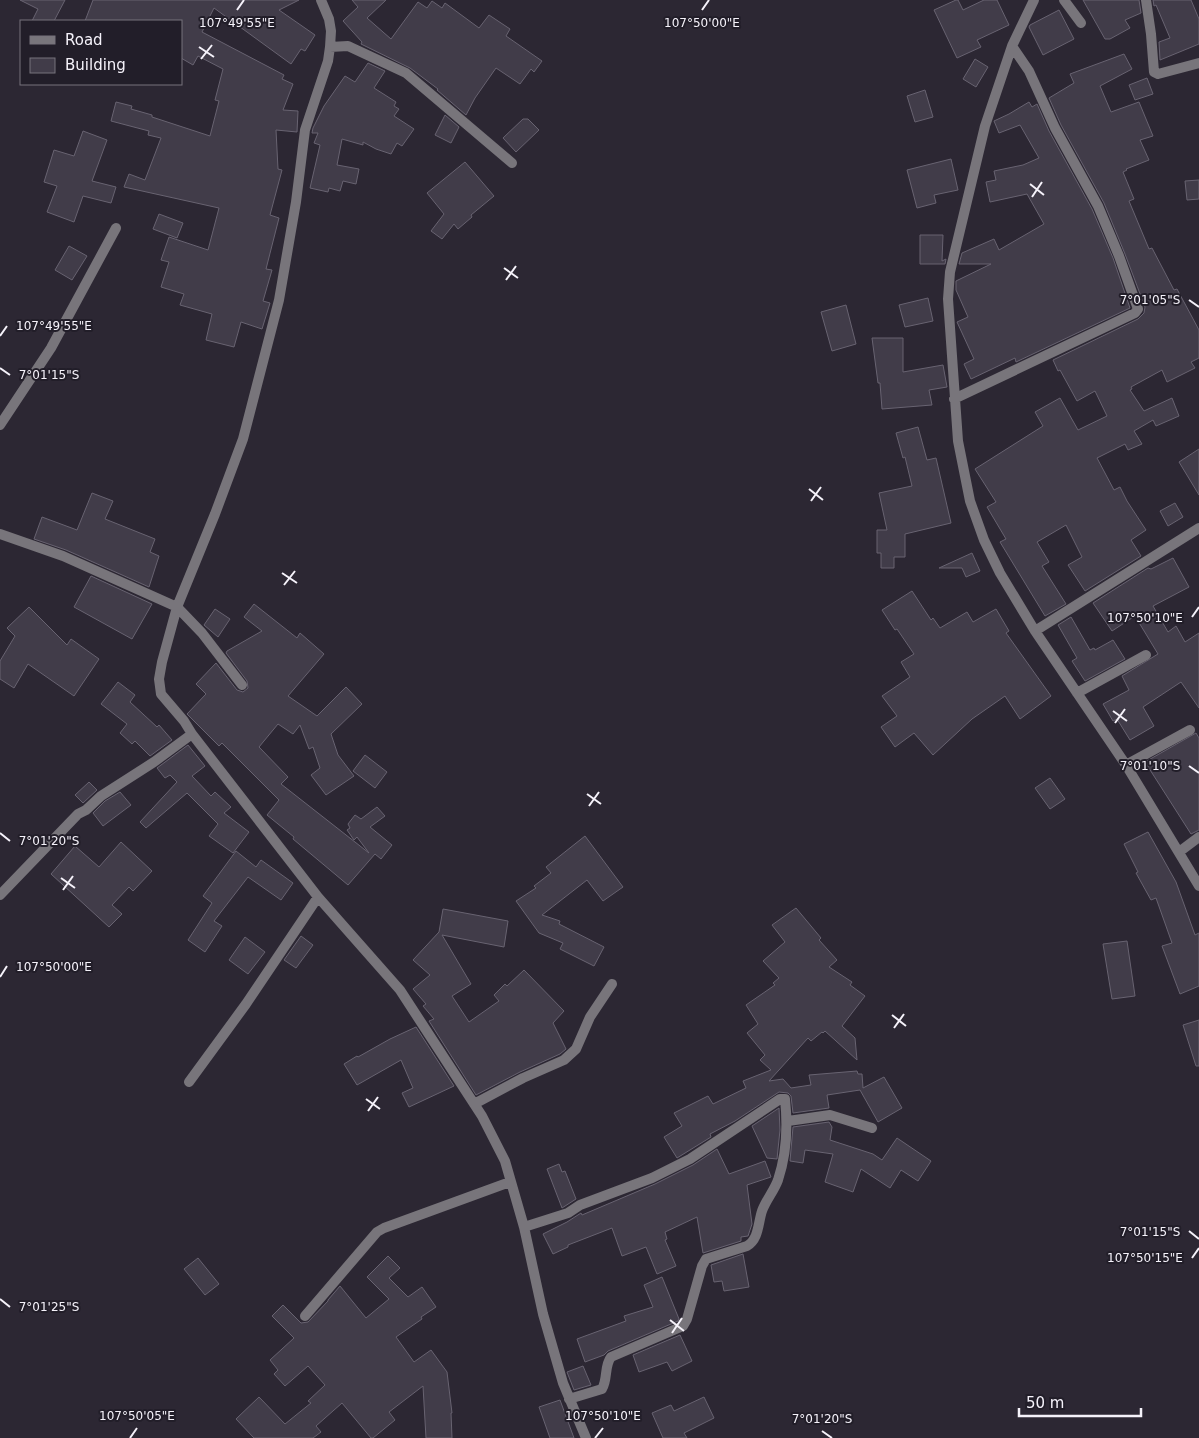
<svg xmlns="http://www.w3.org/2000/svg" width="1199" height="1438" font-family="'DejaVu Sans',sans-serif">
  <rect width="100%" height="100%" fill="#2c2733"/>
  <path fill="#413c49" stroke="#686371" d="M20 0H65L54 21H32L38 9Z
    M93 0H299L279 10 315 35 305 51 301 49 291 64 214 8 202 32 284 75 282 79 293 84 283 110 298 111 297 132 276 130 278 169 282 170 270 215 279 218 266 269 272 270 263 301 270 303 262 329 241 322 234 347 206 340 212 314 180 305 184 294 161 287 169 262 161 260 169 237 208 250 219 208 124 187 129 174 145 180 161 138 148 135 149 131 111 121 116 102 132 106 131 109 152 115V117L210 136 219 101 215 100 223 69 198 56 193 65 181 58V21H85Z
    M352 0H386L367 18 391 39 418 2 427 8 432 1 442 8 445 3 479 28 489 15 510 29 506 36 542 61 534 72 531 69 520 84 496 68 475 98 466 115 437 90 438 89 410 68 361 44 362 42 343 21 358 7Z
    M956 0H958L963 10 984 0H997L1009 25 977 40 981 47 957 58 934 10Z
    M1083 0H1139L1141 13 1125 20 1130 28 1110 39H1105Z
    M1153 0H1191L1199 19V44L1160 60 1159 42 1170 38 1156 5 1154 6Z
    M1059 10 1074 39 1043 55 1029 27 1030 25Z
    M1124 54 1132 69 1100 86 1111 112 1139 102 1153 136 1140 140 1149 160 1126 169 1127 170 1123 172 1134 199 1129 201 1149 249 1152 248 1174 290 1177 289 1199 330V358L1191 362 1195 368 1167 382 1162 370 1131 387 1132 389 1130 390 1144 411 1172 398 1179 416 1156 426 1153 420 1134 431 1142 444 1128 450 1125 444 1097 458 1114 490 1120 487 1127 501 1146 530 1131 540 1141 556 1085 591 1068 565 1082 557 1066 525 1037 542 1049 562 1042 566 1066 604 1045 616 1000 542 1006 539 987 507 996 502 975 469 1043 426 1035 412 1060 398 1078 430 1107 416 1095 391 1077 401 1060 370 1058 371 1053 360 1138 319 1144 313 1145 307 1125 254 1104 203 1061 125 1049 98 1074 83 1070 74Z
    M975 59 988 67 976 87 963 79Z
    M368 63 385 71 374 88 396 102 394 106 399 109 394 116 414 129 402 146 397 143 391 154 376 149 363 142V145L342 139 337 165 359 169 356 184 343 181 340 191 329 188 328 192 310 188 320 145 314 143 318 133H312L313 128 324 106 345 76 355 82Z
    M1147 78 1153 94 1135 100 1129 85Z
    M925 90 933 117 915 122 907 96Z
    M1029 102 1032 107 1037 104 1049 131 1092 209 1113 258 1130 308 1016 362 1015 358 971 379 964 364 974 359 957 322 968 317 956 290V281L991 264H959L962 253 994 239 999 250 1044 224 1027 194 990 202 986 182 996 180 994 171 1023 165 1039 158 1020 125 999 133 994 121 1009 114Z
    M445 115 459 127 451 143 435 135Z
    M523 119H528L539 130 516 152 503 138Z
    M83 131 107 140 92 181 116 187 111 203 83 196 74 222 47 212 57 186 44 182 54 150 74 156Z
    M951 159 958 190 934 195 936 203 917 208 907 170Z
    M465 162 494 196 471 215 472 217 458 229 454 224 442 239 431 231 444 214 427 193Z
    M1199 180V199L1187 200 1185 181Z
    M159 214 183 223 177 238 153 229Z
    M920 235H943L942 261 946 259 945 264H920Z
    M69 246 87 256 72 280 55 270Z
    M928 298 933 321 905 327 899 305Z
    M846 305 856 344 832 351 821 312Z
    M872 338H903V372L943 365 947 387 929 390 932 405 882 409 880 383H878Z
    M918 427 927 460 936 458 951 523 905 534V557H894V568H881V553H877V530H887L879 493 912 486 905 457 903 458 896 433Z
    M1199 449V495L1179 462Z
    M92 493 113 501 105 519 155 539 150 552 159 556 149 587 66 550 34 539 42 517 77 530Z
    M1175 503 1183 517 1168 526 1160 511Z
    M972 553 980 571 966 577 962 568H939Z
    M1173 558 1189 587 1153 606 1168 632 1176 626 1185 642 1199 633V708L1181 682 1143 707 1154 726 1130 740 1117 719 1113 721 1103 704 1129 690 1122 676 1158 654 1135 616 1112 631 1093 603 1148 568 1151 569Z
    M91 576 152 604 132 639 74 607Z
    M912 591 931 620 933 618 940 628 967 612 973 622 996 609 1009 631 1006 633 1051 696 1020 719 1005 696 972 719 933 755 914 733 895 747 881 727 897 716 882 696 910 677 901 662 914 654 897 629 895 630 882 610Z
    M254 604 297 638 300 633 324 654 288 696 317 716 346 687 362 704 331 734 338 755 354 776 326 795 311 775 320 768 313 747 309 749 300 725 293 734 278 724 259 747 288 777 281 784 369 853 357 837 354 840 347 830 350 828 348 824 355 815 361 819 377 807 385 816 370 827 392 845 381 859 375 854 348 885 293 839 294 837 267 815 279 800 222 743 219 746 187 714 206 694 196 684 216 663 237 690 243 692 248 688 247 681 226 653 227 651 262 631 244 617Z
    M29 607 67 645 71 639 99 659 74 696 28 664 14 688 0 679V661L15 636 7 628Z
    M215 609 230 619 218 637 204 625Z
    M1071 617 1090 650 1094 648 1095 650 1113 640 1125 659 1085 681 1072 661 1077 658 1058 625Z
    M118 682 135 695 130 702 157 727 159 725 172 740 150 756 135 741 132 744 120 733 127 724 101 704Z
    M1196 733 1199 738V830L1191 834 1145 762Z
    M188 745 205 766 192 776 211 796 215 792 231 807 224 813 249 832 233 853 209 836 218 824 187 793 146 828 140 822 177 782 170 775 165 778 157 768Z
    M365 755 387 772 375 788 353 771Z
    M1050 778 1065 799 1050 809 1035 788Z
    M89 782 97 790 83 803 75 795Z
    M120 792 131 805 103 826 93 813 105 801Z
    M1148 832 1176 882 1195 935 1199 933V986L1180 994 1162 946 1172 943 1156 898 1151 900 1136 873 1138 872 1124 844Z
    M585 836 623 887 603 901 587 880 542 915 560 921 559 924 604 947 594 966 560 949 563 943 539 933 516 901 536 888 534 886 551 873 546 867Z
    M121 842 152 871 133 891 129 887 112 905 122 914 109 927 51 874 75 846 99 867Z
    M236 851 256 867 261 860 293 883 281 900 248 877 214 921 222 926 205 952 188 940 212 903 203 896Z
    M796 908 821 938 819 940 837 960 829 967 852 982 850 985 865 996 842 1026 855 1038 857 1060 825 1031 823 1033 822 1032 811 1041 808 1038 769 1081 783 1079 791 1088 811 1085 809 1075 857 1071 858 1074H862L863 1088 884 1077 902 1108 878 1122 860 1090 827 1095 829 1108 793 1113 791 1096 788 1093 779 1092 735 1121 710 1134 711 1137 677 1158 664 1137 682 1126 674 1113 708 1096 713 1104 746 1088 743 1081 771 1070 760 1060 765 1055 747 1033 758 1024 746 1005 775 985 773 983 779 978 763 961 785 942 772 925Z
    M443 909 508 921 504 947 442 935 471 984 452 996 469 1022 499 1001 494 995 505 984 507 986 524 970 564 1011 553 1023 566 1049 560 1054 520 1072 476 1095 429 1021 434 1019 423 1006 426 1004 413 989 430 975 413 960 439 932Z
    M301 936 313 945 296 968 284 960Z
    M245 937 265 952 248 974 229 960Z
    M1127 941 1135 996 1112 999 1103 944Z
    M1199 1020V1066H1196L1183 1025Z
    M416 1027 454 1086 409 1107 402 1093 413 1088 401 1060 357 1085 344 1064 357 1056 358 1057 390 1039Z
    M779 1108 780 1130 777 1159 767 1158 752 1126Z
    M829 1122 832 1127 830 1140 873 1154 882 1160 897 1138 931 1161 918 1181 901 1170 890 1188 861 1169 853 1192 825 1182 833 1154 805 1150 803 1163 790 1161 793 1127Z
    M717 1149 729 1174 765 1161 771 1177 747 1185 752 1224 748 1236 741 1237V1241L703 1253 697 1217 665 1232 667 1239 665 1240 676 1266 657 1274 646 1247 622 1256 612 1228 568 1245V1247L553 1254 543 1234 567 1222 581 1213 582 1215 655 1184 693 1165Z
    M559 1164 562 1172 565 1171 576 1199 562 1208 547 1169Z
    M743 1254 749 1287 724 1291 722 1281 714 1282 711 1265Z
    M388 1256 400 1268 389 1278 408 1297 422 1287 436 1307 421 1317 422 1319 396 1337 414 1362 431 1350 447 1372 452 1413H451L452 1438H426L423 1386 389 1412 395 1420 373 1438H371L342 1403 316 1426 321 1432 313 1438H254L236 1419 259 1397 285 1424 311 1403 308 1401 325 1385 308 1366 285 1386 274 1374 278 1370 270 1360 294 1338 272 1316 283 1305 301 1323 308 1322 328 1301V1300L340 1286 366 1318 389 1299 367 1277Z
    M198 1258 219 1284 205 1295 184 1269Z
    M662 1277 679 1319 678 1321 608 1351 604 1355 585 1362 577 1339 626 1321 624 1316 653 1307 644 1285Z
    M680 1335 692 1361 672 1371 667 1362 639 1372 633 1355Z
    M583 1366 591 1385 574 1390 567 1372Z
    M704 1397 714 1418 684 1433 687 1438H663L652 1413 671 1405 674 1411Z
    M560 1400 574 1438H550L539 1407Z"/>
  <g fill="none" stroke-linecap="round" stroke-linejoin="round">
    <path stroke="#78757b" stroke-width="10" d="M321 0 329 19 331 31 330 47 328 61 305 130 296 202 279 300 243 439 215 514 177 607 162 662 159 679 161 694 184 721 192 734 318 897 400 990 482 1116 505 1161 524 1227 543 1314 563 1383 586 1438
      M1034 0 1012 46 985 126 950 272 948 299 958 441 970 501 984 540 1000 573 1035 631 1126 765 1199 886
      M1064 0 1081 23
      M1146 0 1151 34 1154 72 1158 74 1199 63
      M330 47 348 46 406 73 512 163
      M954 399 1135 313 1138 309 1119 256 1098 206 1055 128 1029 71 1012 46
      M0 425 51 348 116 228
      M0 534 63 556 177 607 202 633 242 685
      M1035 631 1199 528
      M1077 693 1146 655
      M1126 765 1190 730
      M1179 852 1199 837
      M0 895 78 814 86 810 101 796 154 762 192 734
      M189 1082 246 1004 318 897
      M474 1104 523 1078 564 1060 576 1049 590 1017 612 984
      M788 1121 830 1115 872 1128
      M524 1227 568 1213 580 1205 652 1178 690 1159 780 1099H785C788 1127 787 1153 778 1180 774 1191 766 1200 762 1211 758 1223 759 1239 747 1246L706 1259 702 1266 687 1319 683 1326 611 1357C604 1366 608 1379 602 1389L569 1399
      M305 1316 377 1232 384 1228 510 1182"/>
  </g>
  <path fill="none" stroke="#f5f2fa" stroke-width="2" d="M237 10 244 0M702 10 709 0M199 47 214 57M201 59 212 45M1030 184 1044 195M1032 197 1042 182M504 268 518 278M506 280 516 266M1189 300 1199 307M0 336 7 326M0 368 10 375M809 489 823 500M811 501 821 487M282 573 297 583M284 585 295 571M1192 617 1199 607M1113 711 1127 721M1115 723 1125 709M1189 766 1199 773M587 794 601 804M589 806 599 792M0 833 10 841M61 878 75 888M63 890 73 876M0 977 7 966M892 1015 906 1026M894 1028 904 1014M366 1099 380 1109M368 1111 378 1097M1189 1231 1199 1239M1192 1258 1199 1248M0 1299 10 1307M670 1320 684 1331M672 1333 682 1318M822 1431 832 1438M130 1438 137 1428M595 1438 603 1428"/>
  <g font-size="12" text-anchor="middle" fill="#f5f2fa" stroke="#221e29" stroke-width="4" stroke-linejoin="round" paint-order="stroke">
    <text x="702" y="27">107°50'00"E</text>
    <text x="237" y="27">107°49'55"E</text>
    <text x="1150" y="304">7°01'05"S</text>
    <text x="54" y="330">107°49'55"E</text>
    <text x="49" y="379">7°01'15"S</text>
    <text x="1145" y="622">107°50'10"E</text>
    <text x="1150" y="770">7°01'10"S</text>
    <text x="49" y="845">7°01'20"S</text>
    <text x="54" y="971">107°50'00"E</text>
    <text x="1150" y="1236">7°01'15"S</text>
    <text x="1145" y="1262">107°50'15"E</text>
    <text x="49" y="1311">7°01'25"S</text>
    <text x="137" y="1420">107°50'05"E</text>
    <text x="603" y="1420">107°50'10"E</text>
    <text x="822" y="1423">7°01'20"S</text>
  </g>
  <rect x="20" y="20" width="162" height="65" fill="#221e29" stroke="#76737d"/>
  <rect x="30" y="36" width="25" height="8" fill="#78757b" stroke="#76737d"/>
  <text x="65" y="45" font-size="15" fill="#f5f2fa">Road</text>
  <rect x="30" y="58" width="25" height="15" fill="#413c49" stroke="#76737d"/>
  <text x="65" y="70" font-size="15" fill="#f5f2fa">Building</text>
  <path d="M1019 1408v8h122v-8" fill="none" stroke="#f5f2fa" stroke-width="2.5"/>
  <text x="1026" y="1408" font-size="15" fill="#f5f2fa" stroke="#221e29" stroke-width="4" paint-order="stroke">50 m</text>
</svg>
